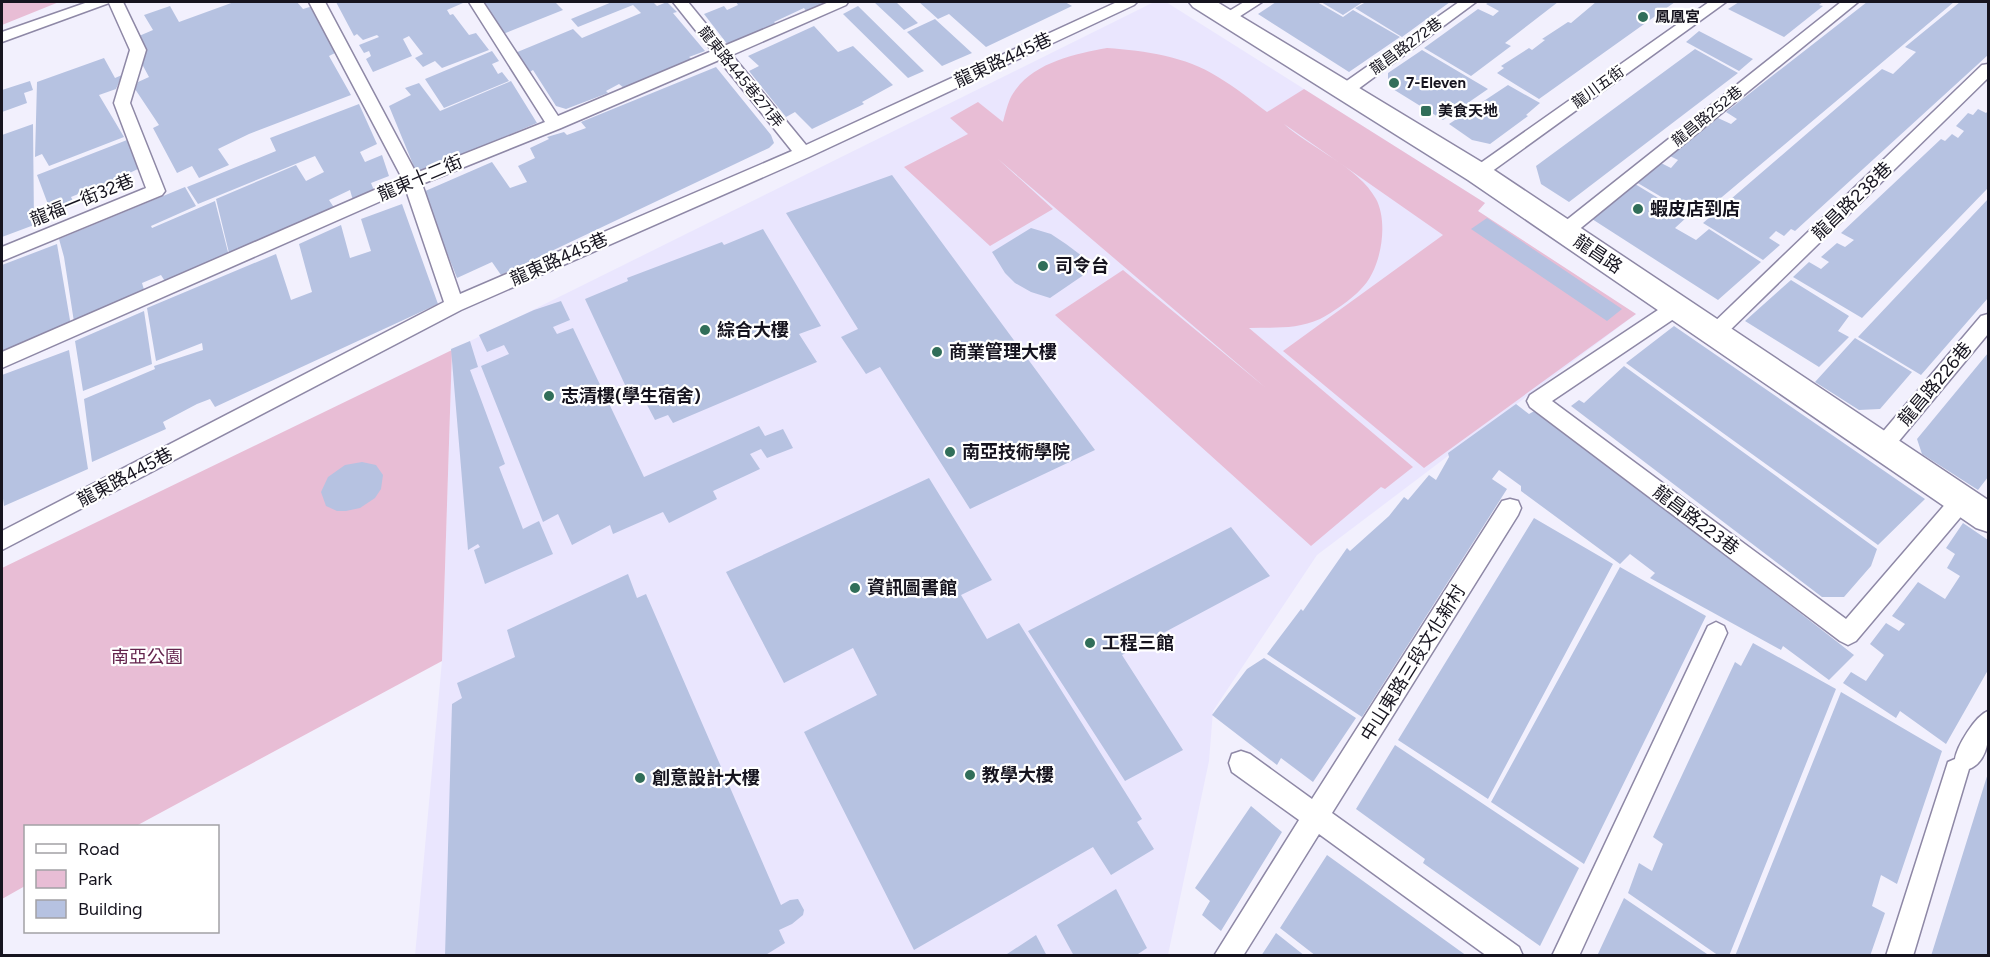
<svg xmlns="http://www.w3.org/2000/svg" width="1990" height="957" font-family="Figtree,'Noto Sans TC',sans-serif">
  <rect width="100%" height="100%" fill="#f2f0fd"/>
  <path fill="#eae6fe" d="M1154 2H1166L1485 203 1478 211 1636 314 1317 555 1213 711 1209 761 1168 955 415 956 442 661 452 350Z"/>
  <path fill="#e8bdd5" d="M2 2H59L2 25Z
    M1107 48C1146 51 1185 56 1218 77 1235 87 1251 100 1267 112L1304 89 1485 203 1478 211 1636 314 1424 468 1283 351 1443 235 1284 124C1310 148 1359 167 1376 199 1389 223 1381 270 1361 289 1351 300 1333 312 1320 319 1296 330 1273 327 1249 328L1413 467 1385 489 1381 487 1311 546 1055 315 1123 270 1266 388 998 159 1053 209 990 246 904 167 968 134 950 118 978 102 1003 122C1005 114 1007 106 1010 99 1027 64 1073 54 1107 48Z
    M452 350 442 661 136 826H26L25 886 2 899V568Z"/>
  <path fill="#b6c2e1" d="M234 2H297L303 9 313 6 335 53 329 56 351 95 249 134 218 149 229 165 199 178 192 166 177 173 153 128 159 125 135 89 138 82 149 77 142 64 139 51V36L153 30 144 15 170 6 179 22Z
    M336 2H462L463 3 447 10 450 15 453 14 469 35 476 33 489 50 442 68 435 61 423 67 415 58 423 54 409 36 403 39 412 56 373 72 366 59 371 56 369 51 364 53 359 45 379 37 377 35 363 40 357 34 354 36Z
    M483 2H555L563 10 503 34Z
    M612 2H653L657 6 667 2 677 12 673 13 705 51 689 57 692 59 624 88 619 84 606 91 608 93 566 109 556 106 533 70 528 73 515 53 573 29 582 38 641 13 633 5 578 27 571 19Z
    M736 2H828L806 11 804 8 774 22 777 25 728 45 704 14 724 6 727 10 738 5Z
    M874 2H896L918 23 904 30Z
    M919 2H1065L1072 6 986 47 949 14 938 19Z
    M1276 2H1317L1343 17 1353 10 1400 37 1349 72 1258 14Z
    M1321 2H1363L1343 15Z
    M1366 2H1450L1402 37 1355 8Z
    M1489 2H1558L1505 43 1511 46 1471 76 1424 48 1478 9 1493 16 1499 11 1486 4Z
    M1596 2H1675L1539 99 1497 73 1504 68 1501 66 1529 48 1532 50 1545 40 1542 39 1568 22 1571 23Z
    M1739 2H1823L1819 5 1823 6 1784 37 1728 9Z
    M1867 2H1954L1697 218 1636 182 1661 163 1671 168 1678 160 1670 156 1718 118 1731 124 1737 119 1726 112Z
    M1960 2H1988V55L1795 231 1791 229 1784 236 1776 231 1769 238 1780 245 1763 260 1703 223 1882 69 1893 74 1916 52 1905 47Z
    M858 6 924 71 908 78 843 14Z
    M935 19 972 53 942 66 907 32Z
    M814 26 838 52 853 46 893 85 862 102 864 104 812 129 795 112 786 117 749 71 759 66 748 56Z
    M1699 31 1753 59 1739 71 1686 42Z
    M1695 49 1738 73 1569 202 1541 184 1536 166Z
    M1422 50 1488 89 1443 120 1388 86V73Z
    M492 51 499 61 492 64 498 74 502 72 509 81 444 108 425 79Z
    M104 58 115 78 122 75 116 89 99 95 124 137 49 166 42 154 35 157 37 82Z
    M716 67 771 135 774 143 769 148 501 275 492 262 457 278 423 192 492 162 510 188 527 182 518 166 535 158 530 148 549 139 547 137 564 132 567 135 586 128 581 122Z
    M30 81 33 90 24 93 27 103 2 112V90Z
    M511 81 537 123 417 174 389 106 411 95 405 88 419 83 440 111Z
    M1508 85 1540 103 1526 115 1528 116 1490 144 1472 140 1449 124Z
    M359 104 377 144 360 152 365 162 382 155 389 176 371 183 376 195 354 204 350 190 329 200 335 209 230 257 216 199 296 165 306 181 324 172 315 156 198 204 187 187 276 151 270 138Z
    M1978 109 1986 113 1988 111V188L1862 318 1793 277 1809 262 1821 269 1829 262 1821 257 1837 243 1845 247 1854 240 1841 233 1941 139 1945 141 1952 134 1958 138 1964 131 1956 126 1968 113 1973 115Z
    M33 124 34 225 2 237V135Z
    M127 140 140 168 119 178 124 187 102 195 98 186 71 197 75 205 52 215 37 175Z
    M892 175 1095 450 970 509 880 367 866 374 841 337 858 329 786 213Z
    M1635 184 1688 216 1675 228 1696 240 1709 229 1761 262 1718 300 1592 219Z
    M185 187 196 206 151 226 152 228 215 201 229 256 166 283 161 275 142 283 145 293 74 322 64 257 59 239Z
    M1988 199V298L1921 375 1858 337Z
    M402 204 438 304 215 407 210 399 197 404 163 422 166 429 92 462 84 399 155 369 154 366 203 350 202 343 156 361 147 308 276 254 291 300 312 292 299 244 341 225 350 258 371 251 361 219Z
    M1487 218 1622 309 1607 321 1471 229Z
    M1031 228 1051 234 1066 244 1082 256 1088 272 1050 298 1031 292 1015 283 1005 273 992 252Z
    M763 229 821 326 799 334 817 362 673 423 668 415 655 420 645 401 658 395 657 391 633 402 585 299 628 281 627 278 722 242 724 245Z
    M57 244 71 326 2 355V265Z
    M1791 280 1849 316 1838 331 1849 337 1819 367 1745 321Z
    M561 301 570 320 553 327 557 334 573 328 644 477 759 426 765 436 783 429 793 448 767 458 761 449 750 454 760 469 713 491 717 499 669 523 663 512 613 534 610 525 572 545 558 514 543 522 481 366 509 354 504 345 487 352 479 335 534 310Z
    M144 311 152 364 83 391 75 341Z
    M1674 326 1925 499 1878 545 1626 363Z
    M1855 338 1912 372 1880 409 1859 410 1815 382Z
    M470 341 478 367 470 370 505 464 499 467 523 529 539 521 553 554 485 584 474 550 480 547 478 544 468 550 451 349Z
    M69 350 88 469 4 506 2 491V375Z
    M1988 353V477L1978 490 1922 454 1917 439Z
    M1624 366 1877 549 1871 566 1844 597H1822L1571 406 1579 400 1584 403Z
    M1516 404 1529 414 1538 409 1854 655 1829 680 1783 646 1781 650 1650 578 1655 573 1630 554 1620 564 1521 491V486L1499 470 1492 479 1507 489 1362 717 1267 654 1301 609 1303 611 1347 548 1350 551 1389 516 1404 497 1408 500 1429 475 1436 480 1449 457 1448 453Z
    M362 462 376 465 383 475 381 489 375 498 360 508 346 511H337L326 506 321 492 328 477 345 465Z
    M929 478 992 580 961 595 987 639 1019 623 1142 819 1137 822 1154 849 1111 875 1093 847 914 950 804 732 877 695 853 648 784 683 726 572Z
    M1534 518 1613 564 1488 799 1398 740Z
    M1963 523 1988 540V670L1946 744 1900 711 1896 718 1843 683 1851 672 1866 681 1884 655 1870 644 1886 623 1899 631 1905 624 1892 616 1918 582 1945 599 1960 576 1947 568 1955 554 1946 548Z
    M1231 527 1270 576 1122 655 1183 750 1125 781 1028 631Z
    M1620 567 1706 616 1584 864 1491 802Z
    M628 574 637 598 646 594 781 905 790 900 798 899 804 910 803 915 792 924 779 930 785 943 764 956H445L452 704 462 698 457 683 515 657 507 630Z
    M1753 643 1836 689 1729 956H1719L1628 893 1639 863 1652 871 1663 844 1653 837 1735 662 1741 666Z
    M1264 658 1356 718 1313 782 1281 758 1277 765 1212 715 1247 669Z
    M1841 692 1942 751 1897 884 1881 875 1872 906 1885 913 1870 956H1735Z
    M1395 745 1579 868 1540 946 1423 863 1425 859 1356 809Z
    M1988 773V956H1931Z
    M1251 806 1282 832 1221 931 1202 915 1210 901 1195 888Z
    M1327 855 1467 956H1316L1280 928Z
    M1116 889 1147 948 1135 956H1074L1057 925Z
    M1624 898 1710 956H1597Z
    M1276 933 1305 956H1261Z
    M1036 935 1047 956H1004Z"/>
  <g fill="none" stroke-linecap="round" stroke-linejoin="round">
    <g stroke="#8e88a6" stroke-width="3">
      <path id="service" d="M88 2H123L146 50 130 103 165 191 162 195 2 261V247L146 188 114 103 130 50 109 3 2 42V32Z
        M309 2H325L416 173 545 122 469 2H483L558 116 712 51 673 2H688L724 46 829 2H848L846 5 732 55 806 145 1117 2H1137L1134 5 809 157 461 310 2 550V531L444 302 406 190 2 368V352L402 178ZM719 60 792 151 460 294 422 184 561 128Z
        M1244 2H1262L1231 22H1221L1218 19 1221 16Z
        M1459 2H1476L1350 95H1338L1336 91 1338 87Z
        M1709 2H1726L1484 177H1472L1469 173 1472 169Z
        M1841 2H1858L1571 236 1565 238 1559 236 1556 231 1559 226Z
        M1988 64V78L1722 338 1715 340 1708 338 1705 333 1708 328 1982 65Z
        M1677 300 1684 302 1686 307 1684 312 1552 401 1846 619 1954 494 1962 491 1970 494 1973 500 1970 506 1856 641 1848 645 1840 641 1530 407 1527 401 1530 395 1670 302Z
        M1988 314V334L1889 453 1882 456 1875 453 1872 447 1875 441 1981 316Z
        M1510 499 1518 501 1521 508 1518 515 1332 813 1519 947 1523 956H1487L1319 834 1243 956H1214L1299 820 1232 772 1229 763 1232 754 1241 751 1250 754 1312 799 1502 501Z
        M1716 622 1724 626 1727 633 1579 956H1552L1708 626Z
        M1988 711C1990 731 1990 761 1969 769L1913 956H1886L1948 762 1955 759C1957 746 1975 716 1988 711Z"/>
    </g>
    <g stroke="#8e88a6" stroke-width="3">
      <path id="minor" d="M1189 2H1217L1488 166 1988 500V532L1976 528 1468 180 1193 7Z"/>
    </g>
    <use href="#service" fill="#fff" fill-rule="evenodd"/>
    <use href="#minor" fill="#fff" fill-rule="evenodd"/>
  </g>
  <g fill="#316e59" stroke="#fff" stroke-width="2">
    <circle cx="1643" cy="17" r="6"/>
    <circle cx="1394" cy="83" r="6"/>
    <rect x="1420" y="105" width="12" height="12" rx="3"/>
    <circle cx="1638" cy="209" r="6"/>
    <circle cx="1043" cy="266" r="6"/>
    <circle cx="705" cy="330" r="6"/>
    <circle cx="937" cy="352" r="6"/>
    <circle cx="549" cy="396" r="6"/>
    <circle cx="950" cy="452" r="6"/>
    <circle cx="855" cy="588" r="6"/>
    <circle cx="1090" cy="643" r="6"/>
    <circle cx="970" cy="775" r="6"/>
    <circle cx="640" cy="778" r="6"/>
  </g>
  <g text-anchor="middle" stroke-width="4.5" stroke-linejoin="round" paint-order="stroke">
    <g font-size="15" font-weight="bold" fill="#16141f" stroke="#fff" text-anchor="start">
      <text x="1655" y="22">鳳凰宮</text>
      <text x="1406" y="88">7-Eleven</text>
      <text x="1438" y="116">美食天地</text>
    </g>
    <g font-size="15" fill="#16141f" stroke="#fff">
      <text transform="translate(1406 46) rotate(-36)" y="5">龍昌路272巷</text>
      <text transform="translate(741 77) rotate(51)" y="5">龍東路445巷271弄</text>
      <text transform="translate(1598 87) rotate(-36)" y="5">龍川五街</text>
      <text transform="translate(1707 116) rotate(-39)" y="5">龍昌路252巷</text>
    </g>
    <g font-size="18" fill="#16141f" stroke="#fff">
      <text transform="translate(1003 60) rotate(-25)" y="6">龍東路445巷</text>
      <text transform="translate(420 178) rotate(-23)" y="6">龍東十二街</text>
      <text transform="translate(82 200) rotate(-22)" y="6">龍福一街32巷</text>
      <text transform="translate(1852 201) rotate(-44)" y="6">龍昌路238巷</text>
      <text transform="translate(1598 254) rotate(34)" y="6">龍昌路</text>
      <text transform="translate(559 259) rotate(-24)" y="6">龍東路445巷</text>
      <text transform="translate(1935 384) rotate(-50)" y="6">龍昌路226巷</text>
      <text transform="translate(125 477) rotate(-28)" y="6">龍東路445巷</text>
      <text transform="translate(1696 520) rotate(37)" y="6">龍昌路223巷</text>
      <text transform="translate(1413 663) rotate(-58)" y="6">中山東路三段文化新村</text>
    </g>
    <g font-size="18" font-weight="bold" fill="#16141f" stroke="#fff" text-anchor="start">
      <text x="1650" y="215">蝦皮店到店</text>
      <text x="1055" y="272">司令台</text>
      <text x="717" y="336">綜合大樓</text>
      <text x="949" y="358">商業管理大樓</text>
      <text x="561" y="402">志清樓(學生宿舍)</text>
      <text x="962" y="458">南亞技術學院</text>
      <text x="867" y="594">資訊圖書館</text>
      <text x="1102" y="649">工程三館</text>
      <text x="982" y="781">教學大樓</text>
      <text x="652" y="784">創意設計大樓</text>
    </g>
    <g font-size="18" fill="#63234c" stroke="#fff">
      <text x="147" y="663">南亞公園</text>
    </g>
  </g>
  <rect width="1990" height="957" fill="none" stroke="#16141f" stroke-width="6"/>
  <rect x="24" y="825" width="195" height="108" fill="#ffffff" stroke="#a2a1a5" stroke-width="1.5"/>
  <rect x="36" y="844" width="30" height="9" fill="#ffffff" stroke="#a2a1a5" stroke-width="1.5"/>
  <text x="78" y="855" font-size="18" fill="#16141f">Road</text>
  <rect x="36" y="870" width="30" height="18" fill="#e8bdd5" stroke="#a2a1a5" stroke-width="1.5"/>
  <text x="78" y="885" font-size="18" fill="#16141f">Park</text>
  <rect x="36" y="900" width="30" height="18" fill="#b6c2e1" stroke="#a2a1a5" stroke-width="1.5"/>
  <text x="78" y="915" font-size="18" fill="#16141f">Building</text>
</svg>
